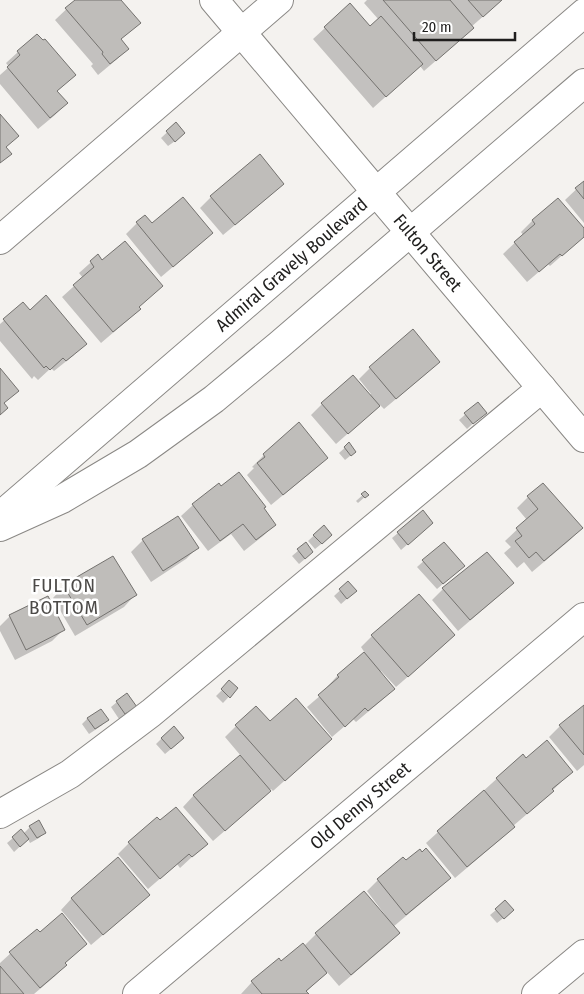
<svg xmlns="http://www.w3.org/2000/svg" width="584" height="994" font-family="'Fira Sans Condensed',sans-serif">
  <rect width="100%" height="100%" fill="#f4f2ef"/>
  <path fill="#0003" d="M76 0H120L139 23 120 40 127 49 116 60 98 75 91 66 93 64 55 20Z
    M367 0H502L471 27 461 39 424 71 420 66 373 108 313 39 350 5 370 28 379 20 364 3Z
    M18 52 63 86 56 92 66 103 55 115 38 129 0 84V75L9 67 6 63Z
    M176 124 178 139 168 146 161 138Z
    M584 182V223L565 200Z
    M283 184 271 195 223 235 200 208 211 197Z
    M558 199 584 230V236L550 266 548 264 527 282 503 254 523 235 521 232 532 221Z
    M137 223 212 233 200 244 161 277 126 234Z
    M98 256 139 309 128 320 101 343 62 297 83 278 79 273Z
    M23 304 74 355 54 371 51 368 38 380 34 376 32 379 0 341V324Z
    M370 368 427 373 384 409 380 405 336 444 311 415 322 404 369 395 371 394 359 379Z
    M477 404 479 418 467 429 459 420Z
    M299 424 327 458 315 469 271 505 247 475 254 468 252 467 264 455Z
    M349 444 355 452 345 460 339 453Z
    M365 493 367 495 358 503 356 501Z
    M528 497 581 528 570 540 532 572 524 562 517 568 504 553 511 547 505 541 527 520 517 508Z
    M193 505 262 509 274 525 263 536 244 551 231 534 208 551 181 516Z
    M178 518 197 548 186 559 151 582 131 552 143 540Z
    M323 527 325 541 315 549 308 541Z
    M426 528 401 550 392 538 398 533Z
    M444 543 457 572 437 589 417 567Z
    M306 544V558L299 564 292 556Z
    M348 583 349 597 341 604 334 596Z
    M512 583 500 595 458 631 432 600 443 589Z
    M64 586 135 595 124 607 75 636 53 598Z
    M10 616 63 630 52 641 15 660 0 631V626Z
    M454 635 442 647 396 687 381 671 380 672 393 689 382 700 356 722 353 719 332 737 307 707 328 689 327 687 338 675 365 653 361 647 372 636Z
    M230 682 237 688 223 703 216 696Z
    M117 702 135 707 129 713 119 719 111 707Z
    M584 706V765L577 771 549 737 560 726Z
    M88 718 107 720 101 726 89 734 82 724Z
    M270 723 319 750 273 791 271 789 258 802 213 841 183 807 194 795 241 756 225 737 236 726Z
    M162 738 177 744 165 754 156 744Z
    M522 756 525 760 571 772 541 802 513 826 502 838 455 878 426 843Z
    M30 827 45 832 39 838 30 843 28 839 14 852 7 843 13 838 23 834Z
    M129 843 206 844 180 868 177 864 148 889 118 854Z
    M450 878 438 889 393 927 398 933 387 945 339 986 327 972 306 992 307 994H241L252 982 279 960 281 963 304 946 316 934 384 916 385 915 367 891 378 880Z
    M149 895 137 906 91 945 61 910 72 898Z
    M496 910 506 916 497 923 490 915Z
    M36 930 39 934 86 944 64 964 66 965 54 977 34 994H0V963Z"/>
  <path fill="#bfbdba" stroke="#74726f" d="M75 0H121L141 23 121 39 129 49 110 64 102 54 103 52 65 8Z
    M383 0H450L474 28 436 61Z
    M468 0H502L483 17Z
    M350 3 370 26 381 16 423 64 386 97 324 27Z
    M37 34 43 40 45 39 76 75 57 91 68 103 50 118 7 67 20 55 17 51Z
    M0 114 19 136 6 147 12 154 0 163Z
    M176 122 185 133 175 142 166 131Z
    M260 154 284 184 235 225 210 196Z
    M584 181V199L575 188Z
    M183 197 213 233 173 267 136 222 145 215 152 223Z
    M558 198 584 228V237L562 256 560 254 539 272 514 242 535 224 532 220Z
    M125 241 163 286 139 307 141 309 113 332 73 285 94 267 90 261 98 254 102 260Z
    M46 295 87 344 66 361 63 358 50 370 46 366 44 368 3 319 23 302 30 310Z
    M413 329 440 362 396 399 369 367Z
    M0 368 19 391 4 403 8 408 0 415Z
    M353 375 380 406 348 434 321 403Z
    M478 402 487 413 473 424 464 413Z
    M299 422 328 458 283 495 257 463 265 457 263 454Z
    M349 442 356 452 351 456 344 447Z
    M239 472 266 507 264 508 276 525 256 540 243 524 220 541 192 504 219 483 221 486Z
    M543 483 583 528 544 561 536 552 529 558 515 541 522 536 516 528 538 509 527 496Z
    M365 491 369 495 365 498 361 494Z
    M423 510 433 523 408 545 397 532Z
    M178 516 199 548 163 571 142 539Z
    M324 525 332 535 322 544 313 535Z
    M306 542 313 552 305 559 297 549Z
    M444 542 465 566 443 584 422 560Z
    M487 552 514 583 470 620 442 588Z
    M113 556 137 595 87 625 63 585Z
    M348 581 357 591 347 599 339 589Z
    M419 594 455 635 408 677 371 635Z
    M48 596 65 630 26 650 9 615Z
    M364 652 395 689 368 711 365 708 345 727 318 695 339 677 337 675Z
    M229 680 238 688 230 698 221 689Z
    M127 693 137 707 125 714 116 701Z
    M296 698 332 739 285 781 235 725 256 706 270 721Z
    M584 705V755L559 725Z
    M101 709 109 720 95 729 87 718Z
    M174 726 184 738 171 749 161 738Z
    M547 740 573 772 552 789 554 791 527 814 496 778 523 754 526 758Z
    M240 755 271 791 225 831 193 795Z
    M484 790 515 827 467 867 437 831Z
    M176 807 208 844 192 857 189 854 160 879 128 842 157 817 160 820Z
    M39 820 46 833 37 838 29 826Z
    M21 829 29 839 20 847 12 837Z
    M426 848 451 878 406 915 377 879 403 857 406 860 420 849 422 852Z
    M118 857 150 895 103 935 71 898Z
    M364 891 400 933 351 975 315 933Z
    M505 900 514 910 504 919 495 909Z
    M62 913 87 944 65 963 67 965 40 988 9 952 37 929 40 932Z
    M303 943 327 973 306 991 309 994H262L251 981 279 958 281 961Z
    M0 966 24 994H0Z"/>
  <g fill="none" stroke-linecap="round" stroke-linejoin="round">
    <g stroke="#8a8885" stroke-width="30">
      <g id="minor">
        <path id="s1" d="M214 0 584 438"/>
        <path d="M0 240 279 0"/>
        <path id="s2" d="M0 516 584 13"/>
        <path d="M0 527 62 499 138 454 214 399 279 345 584 83"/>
        <path d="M0 814 70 774 151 713 542 388"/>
        <path id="s3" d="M137 994 584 617"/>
        <path d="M536 994 584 954"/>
      </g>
    </g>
    <use href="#minor" stroke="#fff" stroke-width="28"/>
  </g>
  <g text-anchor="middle" stroke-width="5" stroke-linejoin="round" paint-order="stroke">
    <g font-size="18" fill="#1f1e1d" stroke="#fff">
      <text dy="6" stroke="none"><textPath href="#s1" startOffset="331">Fulton Street</textPath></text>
      <text dy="6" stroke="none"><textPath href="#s2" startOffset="385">Admiral Gravely Boulevard</textPath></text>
      <text dy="6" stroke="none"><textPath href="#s3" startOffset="292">Old Denny Street</textPath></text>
    </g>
    <g font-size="19" letter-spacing="1" fill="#4c4a48" stroke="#fff">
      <text x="64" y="592">FULTON<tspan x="64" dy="22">BOTTOM</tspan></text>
    </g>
  </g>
  <path d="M414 32v8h101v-8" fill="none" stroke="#1f1e1d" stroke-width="2.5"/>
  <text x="422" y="32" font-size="15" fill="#1f1e1d" stroke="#ffffff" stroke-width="4" paint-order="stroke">20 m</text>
</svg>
